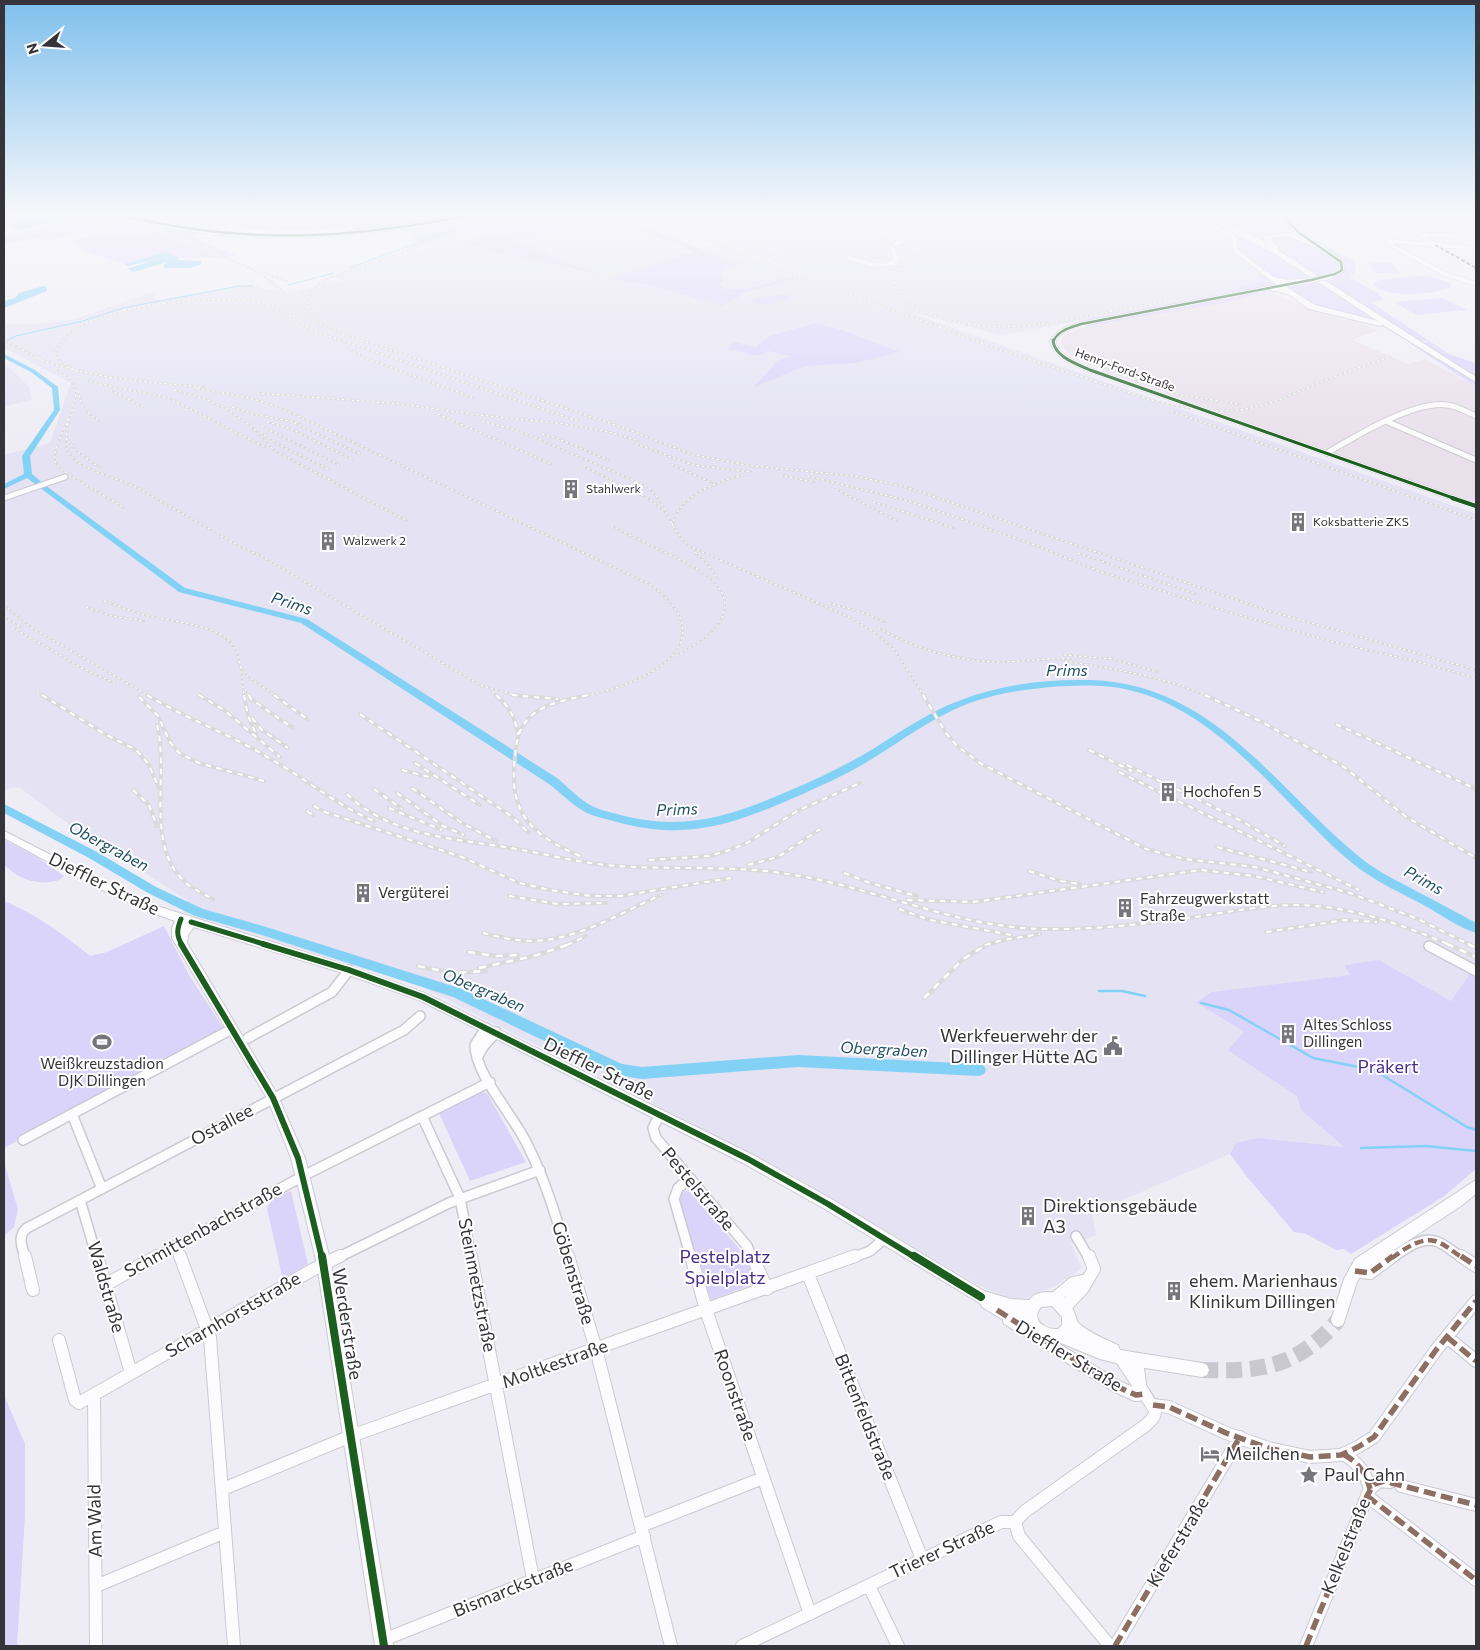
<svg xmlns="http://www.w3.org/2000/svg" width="1480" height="1650" font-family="Commissioner,sans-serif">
  <rect width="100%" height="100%" fill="#eeedf6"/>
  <path fill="#e9e0ec" d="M141 216H393L364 225 362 228 306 232 204 228Z
    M1269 292 1321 313 1344 320 1349 319 1379 330 1352 340 1408 364 1425 359 1476 387V503L1322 450 1077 360 1062 347 1061 340 1065 335 1087 326Z"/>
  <path fill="#e4e2f3" d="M653 216H672L703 224 814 265 692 216H1194L1230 232 1238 240V247L1272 275 1260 277 1259 282 1217 295 1002 335 906 311 1476 514V965L1451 1001 1379 960 1344 965 1351 975 1211 992 1196 1001 1244 1032 1229 1050 1297 1096 1301 1110 1345 1148 1258 1138 1236 1143 1230 1154 1092 1213 1096 1235 1084 1240 1081 1235 1072 1238 1074 1242 1071 1244 1082 1268 1055 1286 1026 1298H1008L978 1285 792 1175 650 1102 422 987 183 912 187 900 74 828 19 787 4 789V455L50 443 71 383 4 348V324H36L75 319 152 292 157 300 239 286H260L263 289 293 293 334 280 347 282 334 277 479 230 489 233 463 242 500 254 538 261 594 275 515 240 584 222 614 221 694 251 719 245 832 285Z
    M1336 216H1348L1374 231 1344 227 1327 221 1339 219Z
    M4 366 11 369 29 387 32 399 4 407Z"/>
  <path fill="#dad4fb" d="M85 216H141L165 222 160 224 166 228 195 233 196 239 237 256 179 258 167 252 124 264 84 251 70 241 118 230 105 227 53 239 50 242 42 237 4 244V237Z
    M468 216H595L563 224 564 227 515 240 603 278 580 270 500 254 463 242 488 234 479 230 405 250 417 241 404 228Z
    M1194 216H1265L1283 225V223H1293L1307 235 1353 261C1358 269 1356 272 1350 278L1378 293 1383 300 1371 302 1372 303 1449 354 1475 363 1476 387 1411 344 1428 342 1427 341 1409 342 1380 325 1324 312 1296 299 1305 298 1301 295H1291L1273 290 1227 302 1087 326 1078 321 1217 295 1259 282 1260 276 1271 275 1239 251 1238 240 1230 232Z
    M633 222 734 262 747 260 720 272 723 281 718 285C734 297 772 282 790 277L797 278 743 293 739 295 738 298 721 306C684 295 648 282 610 279L694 252 623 224Z
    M1369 262 1392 263 1400 274 1376 273Z
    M1421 276 1436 278 1450 283 1451 287C1436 295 1386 298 1373 285L1375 282 1379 280Z
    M782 294 790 297C779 304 760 307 749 300Z
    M1443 298 1467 310 1416 315 1394 302Z
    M814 323C843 327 871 343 900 352L856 363 805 366 754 387 777 361 790 356 769 351 758 356 728 349 733 342 756 347 770 336Z
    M4 840 35 856 64 876C60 881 55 881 49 882 30 884 18 877 4 865Z
    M4 901C35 913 64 935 90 956L107 952 164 926 189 975 224 1029 4 1148Z
    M1379 960 1451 1001 1476 965V1169L1443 1197 1351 1254 1344 1249 1336 1250 1306 1234 1294 1232 1248 1178 1230 1154 1236 1143 1258 1138 1344 1147 1301 1110 1297 1096 1228 1050 1244 1032 1196 1002 1211 992 1350 975 1344 965Z
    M480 1092 487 1093 526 1162 470 1181 439 1113Z
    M4 1162 18 1209 14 1227 4 1236Z
    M291 1191 308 1264 285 1278 282 1276 267 1208 273 1197Z
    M684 1191H689L744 1254 756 1283 711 1300 678 1200Z
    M4 1395 25 1444V1516L17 1646H4Z"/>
  <path fill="#83d1f5" d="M11 216H81L17 230 10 225Z
    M167 252 172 254 170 255H173L179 258 177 260 201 261V264L190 268H164V265L168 262 133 272 128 269 160 258 128 266 124 264Z
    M44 286 47 288V291L4 308V301L15 298 19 293Z"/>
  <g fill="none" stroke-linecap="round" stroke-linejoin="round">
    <path stroke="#83d1f5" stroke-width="1" d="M349 268 450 231 500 216
      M320 277 333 273
      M288 285 315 278
      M4 342 16 336 83 321 123 308 239 286H253"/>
    <path stroke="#83d1f5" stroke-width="2.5" d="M1099 991H1122L1145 996
      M1201 1003 1229 1010 1313 1058 1374 1070 1467 1127 1476 1130
      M1361 1148 1426 1146 1476 1151"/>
    <path fill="#83d1f5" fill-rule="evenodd" d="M4 354 35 370 58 387 60 410 30 456 32 474 49 488 185 588 307 619 557 778C569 788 580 800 594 807 605 812 618 814 629 817 689 831 736 814 791 790 815 780 838 769 861 756 894 737 925 713 961 700 1002 684 1047 679 1090 680 1215 684 1274 788 1362 859 1378 872 1398 881 1416 891 1436 901 1456 912 1476 923V933C1460 928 1444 917 1429 908 1404 894 1375 882 1352 863 1283 805 1221 711 1129 690 1109 685 1086 685 1066 686 1033 688 999 692 967 704 931 718 900 742 867 762 844 776 820 786 796 797 731 825 687 841 617 822 607 819 596 817 587 813 573 806 561 793 549 784L301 623 179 592 27 478 4 489V484L24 474 22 456 54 410 52 388 31 372 4 358Z
      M4 804 97 852 156 887 203 909 263 926 462 989 622 1064 642 1067 798 1055 979 1064 984 1066 986 1070 984 1074 979 1076 798 1067 642 1079 622 1076 601 1068 453 997 262 935 195 916 148 893 89 858 4 813Z"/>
    <path stroke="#c9c8d0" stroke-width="16" stroke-dasharray="16 8" stroke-linecap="butt" d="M1202 1370C1261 1372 1298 1367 1338 1320"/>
    <g stroke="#cbcad1" stroke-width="5">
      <path id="street-far3" d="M144 216C197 228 249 233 304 231 320 231 337 231 353 227
        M1191 216 1230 234 1234 238 1236 251 1280 285
        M1406 226 1450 255 1476 268
        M1421 235H1447L1455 237
        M208 236 214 233
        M1387 241 1476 248
        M1387 241 1396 248 1445 274
        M849 258 876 265 893 263 896 258 892 246 900 242
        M1442 273 1476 284
        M1274 279 1286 282 1300 281"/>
    </g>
    <g stroke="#cbcad1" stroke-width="7">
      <path id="street-far2" d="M1388 422 1476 460
        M1327 453C1354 437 1415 400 1447 405 1457 406 1467 412 1476 416
        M4 498 65 477"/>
    </g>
    <g stroke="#cbcad1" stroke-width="12">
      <path id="street-far1" d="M1429 946 1476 971
        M486 1028 475 1045C475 1075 515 1117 528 1146 546 1182 557 1219 568 1258
        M248 1038 332 992 349 970
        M477 1058 483 1047 496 1032
        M72 1114 102 1189
        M660 1114 653 1128 656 1138 747 1246 752 1258
        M422 1116 460 1198 471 1258
        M23 1140 232 1029
        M689 1179 678 1188 674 1199 691 1258
        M80 1200 97 1258
        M1076 1236 1089 1258
        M176 1245 181 1258
        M25 1258C22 1246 17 1236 27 1228L404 1030 420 1016
        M155 1258 303 1176 490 1082
        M337 1258 449 1203 540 1170
        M852 1258 870 1251 885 1238
        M1392 1258C1403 1250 1420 1237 1435 1241 1444 1243 1454 1253 1463 1258"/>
    </g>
    <g stroke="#cbcad1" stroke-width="14">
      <path id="street" d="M25 1256 33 1290
        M97 1256 131 1373
        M180 1256 210 1337 234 1646
        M471 1256 533 1579
        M568 1256 596 1349 671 1646
        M691 1256 706 1310 810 1614
        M752 1256 767 1289
        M1461 1256 1476 1266
        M1355 1271 1370 1273 1393 1256
        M808 1274 922 1559
        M105 1285 157 1256
        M1054 1299 1073 1283 1087 1280
        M1065 1307 1083 1288 1094 1269 1089 1256
        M1009 1320 1116 1386 1136 1395 1144 1394
        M1447 1337 1476 1361
        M59 1340 75 1400 79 1403 314 1269 340 1256
        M1137 1360 1140 1385
        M94 1395 96 1646
        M1153 1405 1169 1407 1226 1433 1268 1448 1310 1457 1341 1455 1358 1447 1374 1437 1436 1350 1476 1301
        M1343 1454C1358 1462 1366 1473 1370 1489
        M1401 1486 1476 1505
        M223 1489 351 1436 855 1256
        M1367 1496 1476 1580
        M1015 1522 1024 1512 1146 1425C1150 1421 1155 1418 1155 1412 1155 1408 1125 1365 1120 1357
        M1015 1522 1019 1536 1110 1646
        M641 1526 763 1478
        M96 1586 225 1532
        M869 1586 898 1646
        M383 1640 644 1536
        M742 1646 1001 1522H1015
        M1115 1646 1240 1437
        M1306 1646 1370 1489 1379 1481 1390 1482"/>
    </g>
    <g stroke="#cbcad1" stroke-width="2">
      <path id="secondary" d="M1282 216H1287L1300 231 1343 261 1344 271 1333 277H1329V275L1339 269V263L1296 233Z
        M1443 216 1476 220V222L1445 217Z
        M1311 278 1313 281 1082 325C1072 329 1061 331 1055 341 1059 357 1079 363 1092 369L1476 504V508L1088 371C1074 365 1054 358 1050 341 1056 330 1067 327 1079 323Z
        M4 831 108 884 160 907 349 966 427 994 753 1155 833 1200 984 1291 1011 1299 1029 1300C1034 1294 1038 1293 1046 1292 1061 1291 1070 1301 1075 1314 1076 1316 1076 1319 1077 1321 1083 1330 1109 1341 1118 1345L1120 1350 1202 1363 1207 1365 1209 1370 1207 1375 1202 1377 1120 1364 1100 1359 1061 1343 1049 1344 1044 1342 1031 1335 1028 1329 1000 1318 982 1307 981 1304 823 1208 743 1163 419 1000 346 974 194 927 188 935 187 943 277 1094 305 1158 331 1264 393 1646H375L317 1264 291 1158 268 1100 172 938V928L175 921C115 900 60 868 4 838ZM1052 1306 1062 1317V1325L1058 1329C1045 1330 1030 1320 1041 1307Z
        M1476 1180V1194L1461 1206 1365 1269 1357 1282 1343 1325 1338 1327 1333 1325 1331 1320 1344 1279 1355 1259Z"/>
    </g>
    <g stroke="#cbcad1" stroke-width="3">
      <path id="primary" d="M122 216C136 216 149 220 163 224 178 227 196 230 212 231 295 238 376 231 458 216H469C454 223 431 225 413 227 336 238 259 242 181 230 162 227 139 224 122 216Z"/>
    </g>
    <g stroke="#cbcad1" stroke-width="2">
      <path id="highway" d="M1200 216C1223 216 1249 233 1268 244L1264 240V236L1300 231V233L1296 234 1322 246V248H1318L1287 236 1270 238 1278 247 1276 249 1476 377V382L1383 325 1380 326 1309 309 1290 295 1277 291 1259 290V288L1278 287V284H1282L1315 305 1378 321 1275 254Z"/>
    </g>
    <use href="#street-far3" stroke="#fcfcfe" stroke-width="4"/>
    <use href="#street-far2" stroke="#fcfcfe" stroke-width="5"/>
    <use href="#street-far1" stroke="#fcfcfe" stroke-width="9"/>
    <use href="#street" stroke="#fcfcfe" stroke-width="12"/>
    <use href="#secondary" fill="#fcfcfe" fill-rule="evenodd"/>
    <use href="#primary" fill="#fcfcfe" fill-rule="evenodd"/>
    <use href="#highway" fill="#fcfcfe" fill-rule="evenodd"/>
    <g stroke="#dadadc" stroke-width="2">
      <path id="rail-far2" d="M103 216 166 234 250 268 264 276 321 323 342 334 613 424 694 455 752 466 854 476 906 487 1269 611 1476 670
        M644 216 986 345 1151 400C1182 408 1214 414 1246 409 1275 404 1302 390 1329 379 1349 371 1369 364 1390 357
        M826 220C851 227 890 233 904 257L894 286C914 326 1008 333 1047 322
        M903 265 908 258 919 252
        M264 273 287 281
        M313 312 307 303C309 289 319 283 331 277L509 216
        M1041 325 1167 301
        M4 340 43 361
        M349 349 368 359 474 398
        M37 358C91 379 147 382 204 387
        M1100 368 1180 395 1240 404
        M55 369C60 372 67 376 71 380 88 401 51 440 55 462L63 471 124 508
        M79 372 61 363 55 353C58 348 61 342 66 337 96 304 225 292 268 304 279 307 287 315 297 321 307 328 319 333 331 337L578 421
        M85 379 100 384 169 398 265 447
        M197 388 250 398 279 407 649 584C732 643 643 686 583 696
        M78 390C80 406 88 414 101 422
        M110 390 143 407
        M174 390 205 399 225 408 251 426 275 451 407 521
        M257 393 401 404 470 414 565 424 613 433 639 441
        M232 407 252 414 300 423
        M1171 411 1476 520
        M438 414 551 464
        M68 418 66 447 69 454 77 462 94 471 134 486 241 547 261 556 480 685 518 696
        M482 421 522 432 646 486C668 503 668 528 689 546L851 618 874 632 893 648 924 696
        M267 422 289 428 352 459
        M294 423 360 454
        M261 426 339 465
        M260 432 281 446 328 469
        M542 434 559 439 608 460
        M68 441 76 451 99 467
        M631 442 693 465 751 472
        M671 464 712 483
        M583 466 651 500 665 512
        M780 475 814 482
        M807 476 909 501 1035 545 1101 572 1232 613 1341 644 1415 661 1476 678
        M836 489 897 521
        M873 502 954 528
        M611 526C627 534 644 542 660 550 684 562 740 583 721 620 712 636 692 647 676 656
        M672 526C678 496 716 482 743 475
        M695 552 709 566 718 579
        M1078 553 1196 594
        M104 601C119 606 133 612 148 616 173 622 219 624 234 647 242 662 242 680 244 696
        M828 603 862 612 885 622
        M4 605 32 628 149 696
        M86 607 111 616 144 621
        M4 617 21 627
        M12 627 85 670 115 683
        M878 628C916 649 955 661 998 662 1023 662 1047 658 1071 659
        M1064 655 1113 659 1157 672
        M1065 661C1113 669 1163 676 1207 696
        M241 667 247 676 276 696
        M245 689 249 696
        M37 692 44 696
        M492 692 498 696
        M197 694 201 696"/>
    </g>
    <g stroke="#dadadc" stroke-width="4">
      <path id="rail-far1" d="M42 695 103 733 136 750 148 763 159 788
        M147 695C186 719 230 734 269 758 305 778 336 805 374 821
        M199 695 224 710 280 757
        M244 695 248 716 256 734
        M249 695 251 699 293 728
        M274 695 307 719
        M496 695C509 706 516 718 518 735
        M512 695 558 699
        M923 695 946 733 957 746 980 763 1146 849 1184 859 1255 867 1350 893 1418 919 1470 945
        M1205 695 1260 721 1344 767 1405 816 1476 858
        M139 697 158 716 170 742 179 753 199 763 264 781
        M360 714 511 816 529 833
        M252 718 262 730 288 748
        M1336 724 1476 789
        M157 725C169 772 146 841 181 878 190 888 202 893 213 899
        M1089 750 1132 771
        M415 763 480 805
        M1127 765 1234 817 1285 846
        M402 770 429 777
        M1119 772 1359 890
        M412 788 462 823 496 841
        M374 789 402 809
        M133 790 149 805 157 826
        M397 793 443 826 464 835
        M347 794C390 837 460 839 517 849 550 855 584 864 618 866 674 870 732 865 788 874 875 887 953 927 1043 929 1094 930 1145 924 1195 917 1229 912 1263 905 1297 905 1351 906 1401 924 1450 945
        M314 806 325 812 462 857 519 883 550 890 591 896H620L731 878
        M389 808 442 830
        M307 811 313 815
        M1217 847 1311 872
        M580 856C531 835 508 813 515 757 516 741 519 726 532 715 548 702 570 699 589 695
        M649 860 709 856 730 850 747 843 797 811 860 783
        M748 865 778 857 820 829
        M1029 871 1060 881 1080 884
        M844 873 870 883 917 896
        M509 896 558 904 606 903
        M907 900 973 902 1201 870 1254 876 1323 892
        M899 909 930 920 1011 935
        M1266 932 1345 920 1377 922
        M483 933C499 937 515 941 532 941 578 940 620 913 661 895
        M567 945 586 936
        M985 945 1003 940 1040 934"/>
    </g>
    <g stroke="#dadadc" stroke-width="4.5">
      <path id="rail" d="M1447 944 1476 957
        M1468 944 1476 948
        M468 952 496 956 518 955
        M418 966 453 973 486 971
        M479 968 534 956 570 944
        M924 998 963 959 988 944"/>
    </g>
    <use href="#rail-far2" stroke="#fff" stroke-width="1" stroke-dasharray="2.5" stroke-linecap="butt"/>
    <use href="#rail-far1" stroke="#fff" stroke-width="2" stroke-dasharray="5.5" stroke-linecap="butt"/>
    <use href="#rail" stroke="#fff" stroke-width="2.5" stroke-dasharray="7" stroke-linecap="butt"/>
    <g stroke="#cbcad1" stroke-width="6" stroke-linecap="butt">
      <path id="secondary-bridge" d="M1311 280 1331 276"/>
    </g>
    <use href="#secondary-bridge" stroke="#fcfcfe" stroke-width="5"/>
    <path stroke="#8d6e63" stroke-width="2" stroke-dasharray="4 2" stroke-linecap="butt" d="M1435 245 1476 268"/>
    <path stroke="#8d6e63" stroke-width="4.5" stroke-dasharray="9 4.5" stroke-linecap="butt" d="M1392 1258C1403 1250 1420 1237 1435 1241 1444 1243 1454 1253 1463 1258"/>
    <path stroke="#8d6e63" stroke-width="5.5" stroke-dasharray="12 5.5" stroke-linecap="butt" d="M1461 1256 1476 1266
      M1355 1271 1370 1273 1393 1256
      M997 1310 1116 1386 1136 1395 1144 1394
      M1447 1337 1476 1361
      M1153 1405 1169 1407 1226 1433 1268 1448 1310 1457 1341 1455 1358 1447 1374 1437 1436 1350 1476 1301
      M1343 1454C1358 1462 1366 1473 1370 1489
      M1367 1496 1476 1580
      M1115 1646 1240 1437
      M1306 1646 1367 1496 1374 1484 1384 1481 1476 1505"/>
    <g stroke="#fff" stroke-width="4">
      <path id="cycleway-far5" d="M124 216C245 245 346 239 467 216
        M1053 342C1058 330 1070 328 1081 324L1311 280 1335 274 1342 270 1341 262 1298 232 1284 216"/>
    </g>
    <g stroke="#fff" stroke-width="5">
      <path id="cycleway-far4" d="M1053 340C1054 357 1077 364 1090 370L1456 499"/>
    </g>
    <g stroke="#fff" stroke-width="6">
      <path id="cycleway-far3" d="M1452 498 1476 506"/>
    </g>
    <g stroke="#fff" stroke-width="8">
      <path id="cycleway-far2" d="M181 919C177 929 176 935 182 945
        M191 922 267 945"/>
    </g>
    <g stroke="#fff" stroke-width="9">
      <path id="cycleway-far1" d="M181 944 273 1098 298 1158 322 1258
        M263 944 349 970 423 997 748 1159 828 1204 916 1258"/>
    </g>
    <g stroke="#fff" stroke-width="11">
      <path id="cycleway" d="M322 1256 384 1646
        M914 1256 981 1297"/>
    </g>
    <use href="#cycleway-far5" stroke="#1b5e20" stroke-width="2.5"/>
    <use href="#cycleway-far4" stroke="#1b5e20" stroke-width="3"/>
    <use href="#cycleway-far3" stroke="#1b5e20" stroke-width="4"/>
    <use href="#cycleway-far2" stroke="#1b5e20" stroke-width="5"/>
    <use href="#cycleway-far1" stroke="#1b5e20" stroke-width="6"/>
    <use href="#cycleway" stroke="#1b5e20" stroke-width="8"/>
  </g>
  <linearGradient id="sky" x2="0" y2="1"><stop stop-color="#7fc0ed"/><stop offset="0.48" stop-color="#f7f7fb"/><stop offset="1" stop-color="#f7f7fb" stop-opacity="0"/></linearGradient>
  <rect width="1480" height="447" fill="url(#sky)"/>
  <defs>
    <g id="building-bare" transform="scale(1.5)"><path d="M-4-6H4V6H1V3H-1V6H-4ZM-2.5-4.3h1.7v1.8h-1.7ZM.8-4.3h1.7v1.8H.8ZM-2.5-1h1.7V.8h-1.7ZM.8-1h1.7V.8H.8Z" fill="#76757c" stroke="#fff" stroke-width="2.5" paint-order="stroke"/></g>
    <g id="stadium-bare" transform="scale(1.5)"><path d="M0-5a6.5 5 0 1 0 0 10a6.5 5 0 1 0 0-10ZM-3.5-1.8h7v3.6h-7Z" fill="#76757c" stroke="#fff" stroke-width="2.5" paint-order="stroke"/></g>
    <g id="civic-bare" transform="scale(1.5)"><path d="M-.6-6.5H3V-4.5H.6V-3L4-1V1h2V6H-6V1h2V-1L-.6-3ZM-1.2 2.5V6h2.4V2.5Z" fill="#76757c" stroke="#fff" stroke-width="2.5" paint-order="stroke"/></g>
    <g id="hotel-bare" transform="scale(1.5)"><path d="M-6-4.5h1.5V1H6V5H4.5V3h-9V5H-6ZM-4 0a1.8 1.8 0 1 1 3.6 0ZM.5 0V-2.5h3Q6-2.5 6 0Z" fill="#76757c" stroke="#fff" stroke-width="2.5" paint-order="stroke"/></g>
    <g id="sight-bare" transform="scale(1.5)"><path d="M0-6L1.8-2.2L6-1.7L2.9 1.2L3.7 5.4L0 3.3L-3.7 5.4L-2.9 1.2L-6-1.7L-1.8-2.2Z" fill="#76757c" stroke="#fff" stroke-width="2.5" paint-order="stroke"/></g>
  </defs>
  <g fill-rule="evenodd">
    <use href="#building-bare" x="571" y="489"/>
    <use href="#building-bare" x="1298" y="522"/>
    <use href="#building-bare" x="328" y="541"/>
    <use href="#building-bare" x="1168" y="792"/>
    <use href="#building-bare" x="363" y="893"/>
    <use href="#building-bare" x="1125" y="908"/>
    <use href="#building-bare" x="1288" y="1034"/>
    <use href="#stadium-bare" x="102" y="1042"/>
    <use href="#civic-bare" x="1113" y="1046"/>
    <use href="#building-bare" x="1028" y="1216"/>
    <use href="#building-bare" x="1174" y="1291"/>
    <use href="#hotel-bare" x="1210" y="1454"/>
    <use href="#sight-bare" x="1309" y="1475"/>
  </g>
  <g text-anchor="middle" stroke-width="4" stroke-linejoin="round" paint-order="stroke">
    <g font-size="12" fill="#35343a" stroke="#fff">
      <text transform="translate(1125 370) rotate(20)" y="4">Henry-Ford-Straße</text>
    </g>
    <g font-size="12" fill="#35343a" stroke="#fff" text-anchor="start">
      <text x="586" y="493">Stahlwerk</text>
      <text x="1313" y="526">Koksbatterie ZKS</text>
      <text x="343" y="545">Walzwerk 2</text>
    </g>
    <g font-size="15" fill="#35343a" stroke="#fff" text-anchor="start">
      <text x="1183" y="797">Hochofen 5</text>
      <text x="378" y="898">Vergüterei</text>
      <text x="1140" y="904">Fahrzeugwerkstatt<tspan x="1140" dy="17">Straße</tspan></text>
      <text x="1303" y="1030">Altes Schloss<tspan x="1303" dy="17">Dillingen</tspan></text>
      <text x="102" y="1069" text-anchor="middle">Weißkreuzstadion<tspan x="102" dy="17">DJK Dillingen</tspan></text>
    </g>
    <g font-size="16" font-style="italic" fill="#225165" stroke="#fff">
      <text transform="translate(292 603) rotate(18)" y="6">Prims</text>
      <text x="1067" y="676">Prims</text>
      <text transform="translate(677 809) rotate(-2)" y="6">Prims</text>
      <text transform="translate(109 846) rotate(28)" y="6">Obergraben</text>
      <text transform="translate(1424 880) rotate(29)" y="6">Prims</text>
      <text transform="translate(484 990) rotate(23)" y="6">Obergraben</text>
      <text transform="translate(884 1049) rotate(3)" y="6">Obergraben</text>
    </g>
    <g font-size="18" fill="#35343a" stroke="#fff">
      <text transform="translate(104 884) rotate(26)" y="6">Dieffler Straße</text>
      <text transform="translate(599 1069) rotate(26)" y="6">Dieffler Straße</text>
      <text transform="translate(222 1125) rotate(-28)" y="6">Ostallee</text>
      <text transform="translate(698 1189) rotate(50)" y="6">Pestelstraße</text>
      <text transform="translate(203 1230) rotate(-29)" y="6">Schmittenbachstraße</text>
      <text transform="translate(573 1273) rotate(73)" y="6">Göbenstraße</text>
      <text transform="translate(477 1285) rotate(79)" y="6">Steinmetzstraße</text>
      <text transform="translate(106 1287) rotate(74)" y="6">Waldstraße</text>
      <text transform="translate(233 1315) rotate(-30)" y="6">Scharnhorststraße</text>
      <text transform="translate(347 1324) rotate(81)" y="6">Werderstraße</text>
      <text transform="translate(1069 1356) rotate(31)" y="6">Dieffler Straße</text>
      <text transform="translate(555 1364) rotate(-20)" y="6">Moltkestraße</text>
      <text transform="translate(735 1395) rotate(71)" y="6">Roonstraße</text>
      <text transform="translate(865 1417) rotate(68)" y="6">Bittenfeldstraße</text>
      <text transform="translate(95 1521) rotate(-91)" y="6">Am Wald</text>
      <text transform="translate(1178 1542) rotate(-59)" y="6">Kieferstraße</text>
      <text transform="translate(1346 1546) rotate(-68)" y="6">Kelkelstraße</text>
      <text transform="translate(942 1550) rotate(-25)" y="6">Trierer Straße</text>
      <text transform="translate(513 1588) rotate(-22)" y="6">Bismarckstraße</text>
    </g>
    <g font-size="18" fill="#35343a" stroke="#fff" text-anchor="start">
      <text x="1098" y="1042" text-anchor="end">Werkfeuerwehr der<tspan x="1098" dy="21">Dillinger Hütte AG</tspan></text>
      <text x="1043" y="1212">Direktionsgebäude<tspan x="1043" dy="21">A3</tspan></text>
      <text x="1189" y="1287">ehem. Marienhaus<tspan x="1189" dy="21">Klinikum Dillingen</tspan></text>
      <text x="1225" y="1460">Meilchen</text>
      <text x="1324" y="1481">Paul Cahn</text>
    </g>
    <g font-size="18" fill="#492b8c" stroke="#fff">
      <text x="1388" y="1073">Präkert</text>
      <text x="725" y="1263">Pestelplatz<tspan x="725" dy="21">Spielplatz</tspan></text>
    </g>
  </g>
  <rect width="1480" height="1650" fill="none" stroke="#35343a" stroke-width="10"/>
  <g transform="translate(45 45) rotate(253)" stroke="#ffffff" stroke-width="4" paint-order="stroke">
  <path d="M0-4L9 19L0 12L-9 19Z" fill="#35343a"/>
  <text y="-8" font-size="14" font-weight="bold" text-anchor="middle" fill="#35343a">N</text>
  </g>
</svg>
